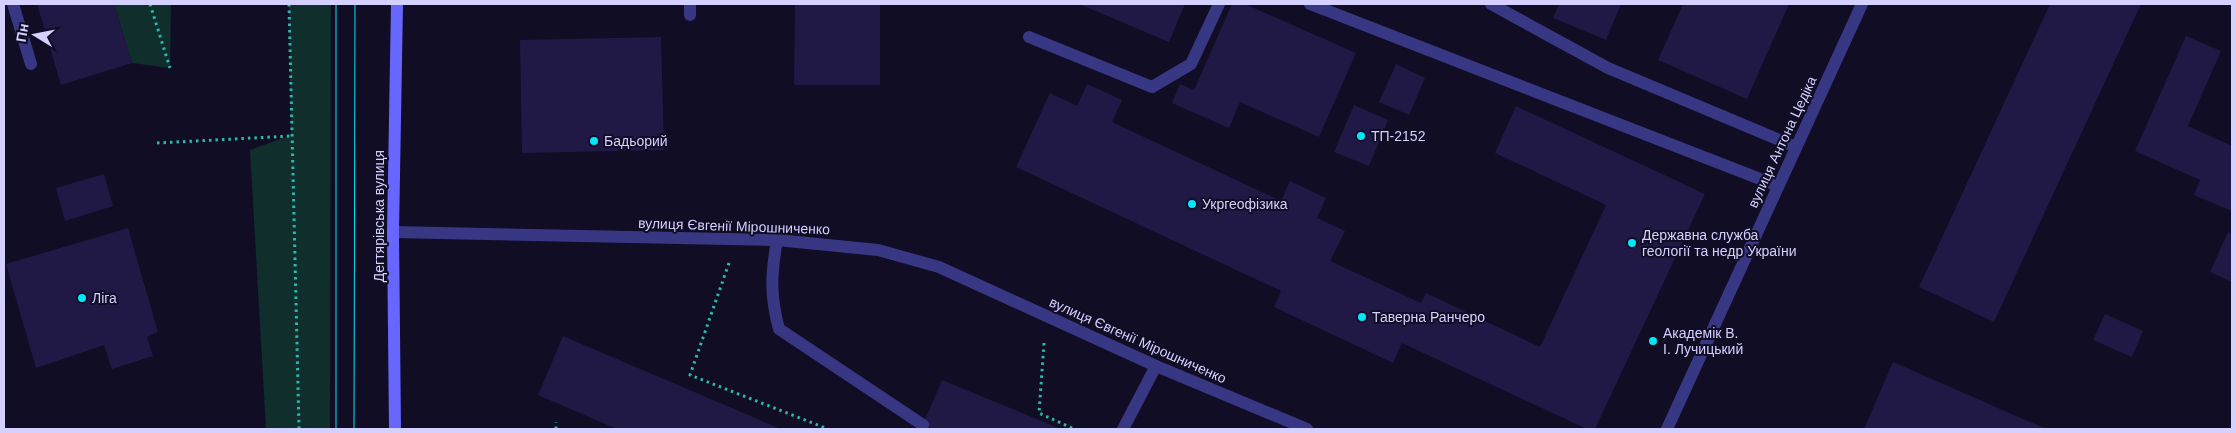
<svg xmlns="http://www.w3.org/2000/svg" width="2236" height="433" font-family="Arial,sans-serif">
  <rect width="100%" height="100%" fill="#100d24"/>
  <path fill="#102e2c" d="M114 4H171L170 68 132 63Z
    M289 4H331L330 429H266L250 150 291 135Z"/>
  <path fill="#201945" d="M37 4H114L132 63 61 85Z
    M795 4H880V85H794Z
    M1079 4H1185L1169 42Z
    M1232 4H1245L1356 53 1319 137 1240 102 1229 128 1172 103 1180 84 1194 90Z
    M1559 4H1621L1606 40 1553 18Z
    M1683 4H1789L1747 99 1658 60Z
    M2050 4H2141L1994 322 1919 287Z
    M2186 36 2221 51 2188 126 2232 146V211L2194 195 2200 180 2135 151Z
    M661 37 664 150 522 153 520 40Z
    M1396 64 1425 78 1409 115 1379 102Z
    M1087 84 1122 100 1112 122 1281 201 1290 181 1326 198 1317 218 1345 231 1330 261 1421 303 1426 293 1540 347 1606 205 1495 153 1516 106 1705 194 1595 429H1587L1402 343 1393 363 1274 307 1281 291 1016 167 1050 93 1077 106Z
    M1354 105 1388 120 1369 166 1334 152Z
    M104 174 113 206 65 221 56 188Z
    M128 228 158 332 147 337 153 356 112 369 104 345 36 368 6 264Z
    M2228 232 2232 234V282L2210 272Z
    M2105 314 2143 331 2132 357 2093 340Z
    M563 336 781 429H617L538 395Z
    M1893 362 2046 429H1864Z
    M942 380 1061 429H921Z"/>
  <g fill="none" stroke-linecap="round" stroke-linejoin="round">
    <path stroke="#2ab9ac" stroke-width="3" stroke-dasharray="2.5 4" stroke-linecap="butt" d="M150 4 170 68
      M289 4 299 429
      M157 143 291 136
      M729 263 690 375 828 429
      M1044 343 1039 413 1074 429
      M556 429V422"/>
    <path stroke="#373784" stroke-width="12" d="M13 4 31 64
      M690 4V15
      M1310 4 1778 186
      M1491 4 1608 68 1796 147
      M1029 37 1152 87 1191 64 1219 4
      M777 240C771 274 770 296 779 329L923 425
      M1123 429 1156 366"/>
    <path stroke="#373784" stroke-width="12" d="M393 232 777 240 878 250 939 267 1156 366 1307 429
      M1667 429 1862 4"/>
    <path stroke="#6767ff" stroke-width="12" d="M395 429 393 232 397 4"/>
    <path stroke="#00e8fb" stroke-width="1" d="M336 429V4
      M354 429 355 4"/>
  </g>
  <g fill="#00e8fb" stroke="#100d24" stroke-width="2">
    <circle cx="1361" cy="136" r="5"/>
    <circle cx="594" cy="141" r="5"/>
    <circle cx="1192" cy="204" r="5"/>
    <circle cx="1632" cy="243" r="5"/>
    <circle cx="82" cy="298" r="5"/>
    <circle cx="1362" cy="317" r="5"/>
    <circle cx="1653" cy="341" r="5"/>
  </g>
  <g text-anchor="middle" stroke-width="4" stroke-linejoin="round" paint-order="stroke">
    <g font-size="14" fill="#d4d0ff" stroke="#100d24" text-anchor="start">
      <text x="1371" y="141">ТП-2152</text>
      <text x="604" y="146">Бадьорий</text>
      <text x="1202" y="209">Укргеофізика</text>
      <text x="1642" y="240">Державна служба<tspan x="1642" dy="16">геології та недр України</tspan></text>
      <text x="92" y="303">Ліга</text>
      <text x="1372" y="322">Таверна Ранчеро</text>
      <text x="1663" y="338">Академік В.<tspan x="1663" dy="16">І. Лучицький</tspan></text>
    </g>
    <g font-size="14" fill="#d4d0ff" stroke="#100d24">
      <text transform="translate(1782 142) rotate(-65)" y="5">вулиця Антона Цедіка</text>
      <text transform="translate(379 216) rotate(-90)" y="5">Дегтярівська вулиця</text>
      <text transform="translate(734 226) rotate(2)" y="5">вулиця Євгенії Мірошниченко</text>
      <text transform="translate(1138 340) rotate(24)" y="5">вулиця Євгенії Мірошниченко</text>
    </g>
  </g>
  <rect width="2236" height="433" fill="none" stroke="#d4d0ff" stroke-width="10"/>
  <g transform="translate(35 35) rotate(280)" stroke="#100d24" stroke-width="4" paint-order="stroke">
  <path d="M0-4L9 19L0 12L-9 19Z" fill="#d4d0ff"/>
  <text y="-8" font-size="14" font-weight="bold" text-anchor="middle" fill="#d4d0ff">Пн</text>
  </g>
</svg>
